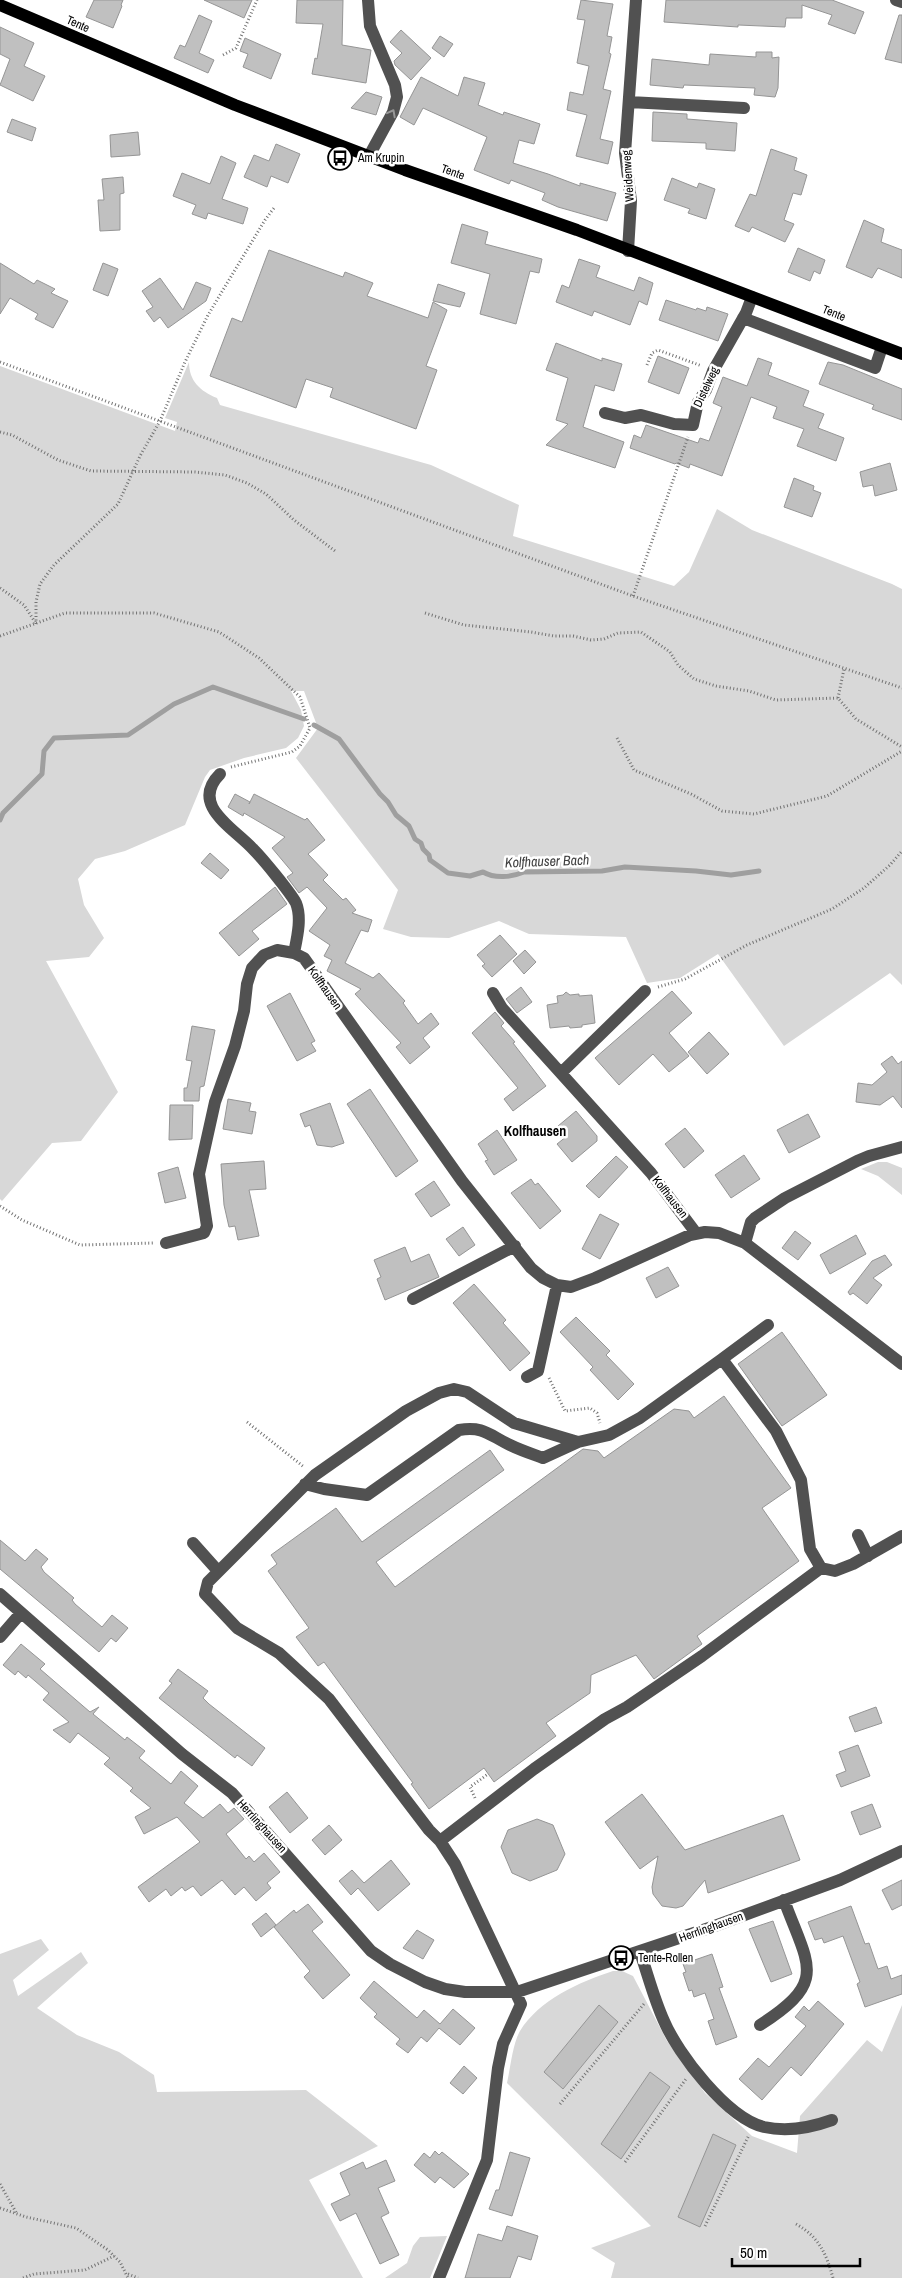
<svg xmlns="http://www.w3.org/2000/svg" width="902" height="2278" font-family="'Archivo Narrow',sans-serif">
  <rect width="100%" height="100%" fill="#fff"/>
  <path fill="#d8d8d8" d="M189 362C189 381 200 391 217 398L220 405 431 465 519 505 513 536 674 586 689 572 717 509 752 530 892 584 902 589V985L890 973 784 1046 718 954 680 978 647 983 626 937 529 934 499 921 449 938 411 937 383 929 398 890 296 758 318 728 304 691H291L301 710 304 726 298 738 286 748 244 758 210 770 205 777 185 825 125 851 95 859 78 879 84 905 104 938 89 957 46 961 118 1092 81 1141 52 1143 2 1201 0 1199V366L175 431 177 422 165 418Z
    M878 1162H887L902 1168V1195L878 1176 861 1169Z
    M41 1939 49 1950 13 1980 18 1996 81 1952 88 1963 37 2008 77 2035 119 2052 154 2075 157 2092 306 2090 378 2146 309 2180 363 2278H0V1954Z
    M613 1971H622L633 1976 667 2041 705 2093 752 2136 797 2153 800 2116 867 2040 882 2052 902 2005V2278H611L615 2263 591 2248 651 2226 507 2083C510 2070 513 2042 520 2031 539 2000 579 1982 613 1971Z
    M447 2236 430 2278H385L407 2263 413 2246 420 2237Z"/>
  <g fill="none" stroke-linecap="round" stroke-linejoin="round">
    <path stroke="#9f9f9f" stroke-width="5" d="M314 725 339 739 380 794 388 802 396 815 409 826 415 839 421 843 423 849 429 855 430 860 448 873 470 876 483 872C495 879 512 877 524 872L602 871 625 867 696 871 731 875 759 871
      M0 820 3 813 42 774 44 751 54 738 128 735 174 704 213 687 304 719"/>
  </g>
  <path fill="#c0c0c0" stroke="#959595" d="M94 0H123L121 5 122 6 113 28 86 17Z
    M204 0H252L244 18Z
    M297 0H343L342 45 371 50 366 83 312 74 315 58 317 59 323 24 296 23Z
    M581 0 613 4 607 36 612 37 609 53 611 54 603 89 611 91 600 139 613 142 608 164 576 156 587 115 567 110 570 92 583 95 589 66 577 63 585 20 577 19Z
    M666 0H832L864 12 855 34 828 24 832 15 802 5V18H786L785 27 738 25V27L664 22Z
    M199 15 212 21 199 53 214 60 208 73 174 58 180 45 185 47Z
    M899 15H902V63L885 59Z
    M0 27 34 43 24 66 45 76 33 101 0 85 10 59 0 54Z
    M401 30 431 58 411 80 395 65 394 61 402 53 390 42Z
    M440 36 453 44 444 57 432 48Z
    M245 38 281 54 271 79 243 67 248 54 240 51Z
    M756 52H772V58L779 57 778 88 775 97 754 95 755 88 684 85 683 88 650 85 652 59 709 65 710 54 756 57Z
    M421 77 458 96 464 77 485 83 478 105 503 115 504 112 540 124 534 144 519 140 513 163 548 174 580 186V183L616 193 607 221 558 207 542 200 545 193 511 180 509 184 474 170 487 137 423 108 414 125 400 117Z
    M366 92 382 97 376 115 351 108Z
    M653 112 687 114V119L737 123 735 151 706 149V143L652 141Z
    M12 119 36 128 32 141 7 132Z
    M138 132 140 155 111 157 110 135Z
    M276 144 300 154 288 183 271 176 267 187 244 177 254 155 269 161Z
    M771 149 797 158 794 170 807 175 801 195 793 193 784 220 794 224 785 242 752 227 749 232 735 226 750 194 756 196Z
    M221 156 236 163 222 199 248 208 243 224 208 213 206 219 192 214 196 205 173 196 182 173 210 184Z
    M123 177 124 193 120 194V230L100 231 98 200H104L102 179Z
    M672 178 697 188 699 183 715 189 706 219 688 213 690 209 664 200Z
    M864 220 884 229 881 242 902 250V278L878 268 872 278 846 267Z
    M462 224 488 232 485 244 542 259 539 273 530 271 516 324 480 314 490 274 451 263Z
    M798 248 825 260 820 274 814 271 810 281 788 272Z
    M269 250 343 277 345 272 373 283 367 296 428 318 433 302 447 310 426 366 437 370 416 429 330 397 333 388 306 379 296 408 210 376 232 318 242 322Z
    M579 259 600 266 596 277 634 291 639 277 653 283 647 305 639 301 630 325 594 311 592 316 556 302 562 285 569 288Z
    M0 263 34 284 37 280 55 289 51 293 68 301 53 328 35 319 38 314 10 298 0 314Z
    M103 263 118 269 108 296 93 290Z
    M160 278 183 310 196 282 211 288 206 301 168 328 160 317 154 322 146 311 153 307 142 291Z
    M438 284 465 293 460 307 433 301Z
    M666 300 696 310 697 308 706 311 707 307 728 314 718 341 659 320Z
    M556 343 602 361V358L622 364 614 391 595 385 583 427 624 442 615 468 546 445 568 424 556 420 568 378 546 370Z
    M658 356 689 368 679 394 648 382Z
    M758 358 772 363 768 375 809 391 803 406 824 414 818 428 844 438 836 461 797 446 804 429 773 418 777 407 751 397 722 476 690 464 689 468 676 463 675 464 630 448 634 435 641 438 646 425 698 443 700 438 709 441 722 407 713 403 723 377 747 386Z
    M828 362 843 365 902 389V420L872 409 874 405 819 384Z
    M890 463 897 490 875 496 873 485 863 487 860 472Z
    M794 478 814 486 813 490 821 493 812 517 784 507Z
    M235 794 250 802 249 804 254 794 305 820 307 818 325 840 308 854 328 875 323 880 343 900 346 898 356 910 352 913 372 920 368 932 361 930 345 963 373 978 379 973 405 1001 403 1003 418 1024 431 1013 439 1024 423 1038 430 1047 410 1064 396 1047 401 1043 355 994 361 989 327 971 332 960 324 956 330 945 309 931 327 908 307 887 299 893 287 877 293 873 272 848 285 837 244 813 243 816 228 807Z
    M210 853 229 870 221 879 201 863Z
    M275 887 287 904 252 931 259 939 239 956 219 933Z
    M500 935 517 954 492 977 482 966 485 964 477 955Z
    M525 950 536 962 524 974 513 961Z
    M521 987 532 1002 517 1013 506 999Z
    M672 991 692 1013 669 1033 689 1056 669 1072 653 1054 619 1085 595 1058Z
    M566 992 570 995 579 994V996L592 995 595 1023 582 1025V1027L570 1028 569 1026 550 1028 547 1005 558 1003 557 996 563 995Z
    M290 993 315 1041 311 1043 316 1051 297 1061 267 1006Z
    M495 1012 504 1023 501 1026 515 1042 513 1043 546 1086 513 1111 504 1099 518 1088 472 1033Z
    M192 1026 215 1030 204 1086 200 1087 199 1101H184V1088H187L192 1061 186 1060Z
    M709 1032 729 1054 707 1074 688 1052Z
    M892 1056 898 1064 902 1061V1108L893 1096 880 1105 856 1102 858 1083 872 1085 887 1072 881 1064Z
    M370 1089 418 1161 396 1177 347 1104Z
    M228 1099 251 1103 249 1111 256 1112 252 1134 223 1129Z
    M330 1103 344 1143 332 1147 317 1145 310 1125 305 1127 300 1114Z
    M170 1105H193L192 1139 169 1140Z
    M576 1111 597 1136V1141L572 1162 557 1144 567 1136 558 1126Z
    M808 1114 820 1137 789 1153 777 1130Z
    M685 1128 704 1151 684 1168 665 1144Z
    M497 1130 517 1160 494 1175 485 1161 488 1160 478 1144Z
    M744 1155 760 1179 731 1198 715 1175Z
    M616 1156 628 1167 599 1198 586 1186Z
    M264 1161 266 1189 249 1190 259 1236 238 1240 235 1226 229 1227 224 1205 221 1164Z
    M178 1167 186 1198 165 1203 158 1173Z
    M531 1179 535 1185 538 1183 561 1211 540 1229 511 1193Z
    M434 1181 450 1205 431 1217 415 1194Z
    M600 1214 619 1224 600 1259 582 1249Z
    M463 1227 475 1245 459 1256 446 1239Z
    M795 1231 811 1243 798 1260 782 1248Z
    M856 1235 866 1254 830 1274 820 1255Z
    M405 1247 411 1262 429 1254 439 1277 385 1300 377 1279 381 1277 374 1260Z
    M885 1255 892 1265 873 1278 882 1285 867 1304 853 1293 850 1295 848 1292 872 1261Z
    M668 1267 679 1286 656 1298 646 1278Z
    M474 1284 506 1320 503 1323 530 1353 510 1371 453 1303Z
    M576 1317 610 1351 606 1355 634 1384 618 1400 590 1370 593 1367 560 1332Z
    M782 1332 827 1395 782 1426 738 1364Z
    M724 1396 791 1488 762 1508 799 1561 697 1636 702 1644 654 1679 636 1655 591 1675 590 1693 546 1723 556 1736 494 1782 484 1768 429 1809 411 1784 413 1783 324 1662 318 1666 296 1637 309 1628 268 1571 277 1564 271 1555 336 1508 362 1542 490 1450 504 1470 376 1562 395 1587 583 1449 598 1451 604 1458 674 1409 689 1411 694 1418Z
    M0 1540 25 1561 36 1549 48 1559 41 1567 44 1572 74 1598 72 1600 75 1604 102 1627 112 1615 128 1628 116 1642 111 1638 99 1652 0 1569Z
    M21 1644 45 1664 40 1669 90 1712 99 1707 93 1714 125 1740 127 1737 145 1751 139 1758 171 1784 181 1771 198 1786 184 1803 203 1818 220 1804 228 1813 234 1808 244 1819 226 1834 246 1859 249 1856 254 1862 264 1853 280 1872 267 1883 271 1888 256 1901 244 1887 235 1895 222 1880 201 1896 193 1886 185 1891 182 1887 171 1896 166 1889 149 1902 138 1887 200 1842 177 1817 144 1834 135 1817 151 1808 130 1791 133 1788 104 1764 110 1758 78 1733 70 1743 53 1730 69 1722 43 1700 49 1693 28 1675 26 1678 18 1671 15 1675 3 1665Z
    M178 1669 208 1691 203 1698 209 1704 265 1748 252 1766 237 1755 235 1758 159 1698 172 1683 169 1681Z
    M876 1707 882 1723 855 1732 849 1717Z
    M858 1745 870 1776 841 1787 836 1775 846 1771 839 1752Z
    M287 1792 308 1818 290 1833 269 1807Z
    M642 1794 685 1850 783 1815 800 1860 708 1893 705 1880 683 1906 676 1908 662 1906 653 1894 652 1887 658 1856 640 1869 605 1822Z
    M872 1804 881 1827 860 1835 851 1812Z
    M537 1819 553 1825 565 1854 557 1870 530 1881 512 1873 501 1847 508 1830Z
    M329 1825 342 1840 325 1855 312 1840Z
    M391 1860 410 1884 378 1911 358 1888 351 1895 339 1881 352 1870 364 1883Z
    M902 1880V1905L892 1910 882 1890Z
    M308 1904 323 1922 312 1931 350 1975 323 1999 304 1977 310 1971 274 1927 294 1910 296 1913Z
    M851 1906 865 1944 869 1943 878 1969 887 1966 891 1979 902 1975V1994L865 2007 857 1984 860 1982 843 1936 824 1943 822 1938 815 1940 808 1922Z
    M266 1913 276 1925 261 1937 252 1924Z
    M773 1921 792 1974 771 1982 749 1929Z
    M417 1930 434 1940 423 1959 403 1948Z
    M712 1954 723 1987 719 1988 737 2037 716 2045 708 2021 714 2019 705 1993 694 1997 692 1990 689 1991 683 1973 686 1972 683 1964Z
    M374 1981 417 2018 424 2010 440 2024 453 2009 475 2028 460 2045 439 2028 427 2042 421 2037 408 2053 396 2044 400 2039 374 2017 377 2014 360 1998Z
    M818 2001 844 2024 801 2076 791 2067 762 2100 739 2079 758 2058 769 2067 806 2026 795 2017 804 2006 809 2011Z
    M599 2005 618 2022 563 2089 544 2072Z
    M464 2066 477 2078 463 2094 450 2083Z
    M650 2072 670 2087 621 2159 601 2144Z
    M713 2134 736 2145 700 2227 678 2217Z
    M435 2151 439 2155 442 2152 469 2174 454 2188 440 2177 435 2183 414 2165 424 2153 430 2158Z
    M510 2152 530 2158 512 2216 489 2209 496 2190H499Z
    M386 2160 395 2181 378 2188 389 2213 381 2217 399 2255 380 2264 356 2213 340 2221 331 2204 350 2195 340 2173 363 2162 366 2169Z
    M507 2226 538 2236 531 2260 518 2256 510 2278H465L478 2234 502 2241Z"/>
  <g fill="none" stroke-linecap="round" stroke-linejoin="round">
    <path stroke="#737373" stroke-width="3" stroke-dasharray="1 2.5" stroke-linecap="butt" d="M223 55 236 48 257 0
      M0 362 633 596 902 688
      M647 365 652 353 658 350 702 366
      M0 432 12 435 58 460 91 471 195 472 225 475 247 483 266 494 294 520 335 551
      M0 588 24 605 35 622
      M633 596 688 437
      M425 613 464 625 531 632 554 636H573L591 640 604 639 618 633 641 632 670 652 678 665 694 679 716 686 749 691 776 700 838 698 856 719 902 747
      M36 624V602L40 584 54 565 118 504 140 456 160 421 185 362 208 315 265 220 274 208
      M0 636 65 613H154L219 632 259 658 300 697 310 728 300 746 292 752 231 767
      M838 698 844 669
      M617 738 634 770 691 794 722 811 754 814 827 796 902 751
      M658 987 685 979 747 945 832 909 864 888 890 865 902 851
      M0 1206 22 1220 80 1245 153 1243
      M549 1378 565 1411 590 1408 597 1413 600 1423
      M247 1422 304 1467
      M475 1798 470 1787 488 1774
      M560 2104 644 2004
      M625 2162 686 2079
      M0 2184 17 2214
      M0 2208 26 2217 76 2228 108 2250 120 2262 128 2278
      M796 2224C819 2237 826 2253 833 2278
      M705 2226 749 2135
      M128 2274 138 2278
      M23 2278 34 2274 85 2270 114 2256"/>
    <path stroke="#515151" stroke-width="12" d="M368 0 370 26 395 85 397 97 393 112 369 156
      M896 0 902 2
      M629 102 744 108
      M628 251 631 201 625 153 636 0
      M743 318 875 368 882 347
      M605 413 625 418 641 415 674 424 693 425 698 402 706 390 713 371 746 313 752 297
      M220 774C189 805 234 828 253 849 263 859 290 892 296 903 302 918 297 938 294 953
      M493 993 502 1008 651 1173 696 1233
      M561 1073 645 991
      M166 1243 204 1233 207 1226 199 1174 215 1102 235 1046 244 1011 247 984 252 968 264 955 277 950 294 953 304 958 462 1181 531 1268 543 1278 557 1285 571 1287 595 1278 690 1235 705 1232 719 1233 745 1243 902 1364
      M745 1243 751 1222 755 1218 785 1198 857 1161 869 1156 902 1147
      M413 1299 515 1246
      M722 1359 768 1325
      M527 1377 538 1371 557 1285
      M305 1484 324 1489 367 1495 459 1430C484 1426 489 1435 510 1445 520 1450 532 1454 543 1458L578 1442 609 1435 640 1418 722 1359 776 1431 801 1480 810 1549 821 1568
      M858 1535 868 1556
      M193 1543 218 1571
      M0 1594 182 1754 232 1793 371 1951 390 1964 425 1982 445 1989 465 1992H517L712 1927 840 1880 902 1851
      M0 1637 21 1613
      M440 1841 429 1830 329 1699 279 1653 237 1628 205 1594 208 1582 315 1475 406 1411 439 1393 454 1389 467 1392 514 1423 578 1442
      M640 1952C648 1975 654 1999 664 2021 678 2054 727 2118 764 2127 787 2132 810 2128 832 2120
      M760 2025C829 1981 808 1966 784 1900
      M439 2278 487 2160 498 2068 503 2044 521 2004 455 1864 440 1841 534 1769 605 1719 627 1707 702 1656 821 1568 835 1571 853 1564 902 1536"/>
    <path stroke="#000" stroke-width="12" d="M0 5 235 105 405 170 577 230 902 354"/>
  </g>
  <defs><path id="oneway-chevron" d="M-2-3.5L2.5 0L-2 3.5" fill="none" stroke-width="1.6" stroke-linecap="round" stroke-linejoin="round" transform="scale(1.25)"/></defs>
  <use stroke="#979797" href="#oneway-chevron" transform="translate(392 113) rotate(-62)"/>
  <defs>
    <g id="bus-ring" transform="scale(1.25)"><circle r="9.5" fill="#fff" stroke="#000" stroke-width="1.5"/><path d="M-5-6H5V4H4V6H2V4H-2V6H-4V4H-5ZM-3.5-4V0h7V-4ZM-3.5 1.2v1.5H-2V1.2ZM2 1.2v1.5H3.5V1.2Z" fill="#000"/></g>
  </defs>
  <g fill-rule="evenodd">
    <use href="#bus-ring" x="340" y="158"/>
    <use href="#bus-ring" x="621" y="1958"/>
  </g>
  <g text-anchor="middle" stroke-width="5" stroke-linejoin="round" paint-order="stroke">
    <g font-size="12" fill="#000" stroke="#fff">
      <text transform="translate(78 24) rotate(24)" y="4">Tente</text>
      <text transform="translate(453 172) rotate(20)" y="4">Tente</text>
      <text transform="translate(628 176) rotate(-94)" y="4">Weidenweg</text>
      <text transform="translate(834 313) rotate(22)" y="4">Tente</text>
      <text transform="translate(706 387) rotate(-65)" y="4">Distelweg</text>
      <text transform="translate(325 988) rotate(55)" y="4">Kolfhausen</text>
      <text transform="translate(670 1197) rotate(52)" y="4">Kolfhausen</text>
      <text transform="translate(262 1826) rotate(48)" y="4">Herrlinghausen</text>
      <text transform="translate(711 1927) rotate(-20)" y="4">Herrlinghausen</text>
    </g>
    <g font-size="12" fill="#000" stroke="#fff" text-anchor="start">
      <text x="358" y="162">Am Krupin</text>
      <text x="638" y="1962">Tente-Rollen</text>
    </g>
    <g font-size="14" font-style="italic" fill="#404040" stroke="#fff">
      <text transform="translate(547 861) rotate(-2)" y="5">Kolfhauser Bach</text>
    </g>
    <g font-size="14" font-weight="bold" fill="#000" stroke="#fff">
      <text x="535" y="1136">Kolfhausen</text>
    </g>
  </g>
  <path d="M732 2258v8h128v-8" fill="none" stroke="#000000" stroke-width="2.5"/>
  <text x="740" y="2258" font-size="15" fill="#000000" stroke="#ffffff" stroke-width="4" paint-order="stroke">50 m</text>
</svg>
